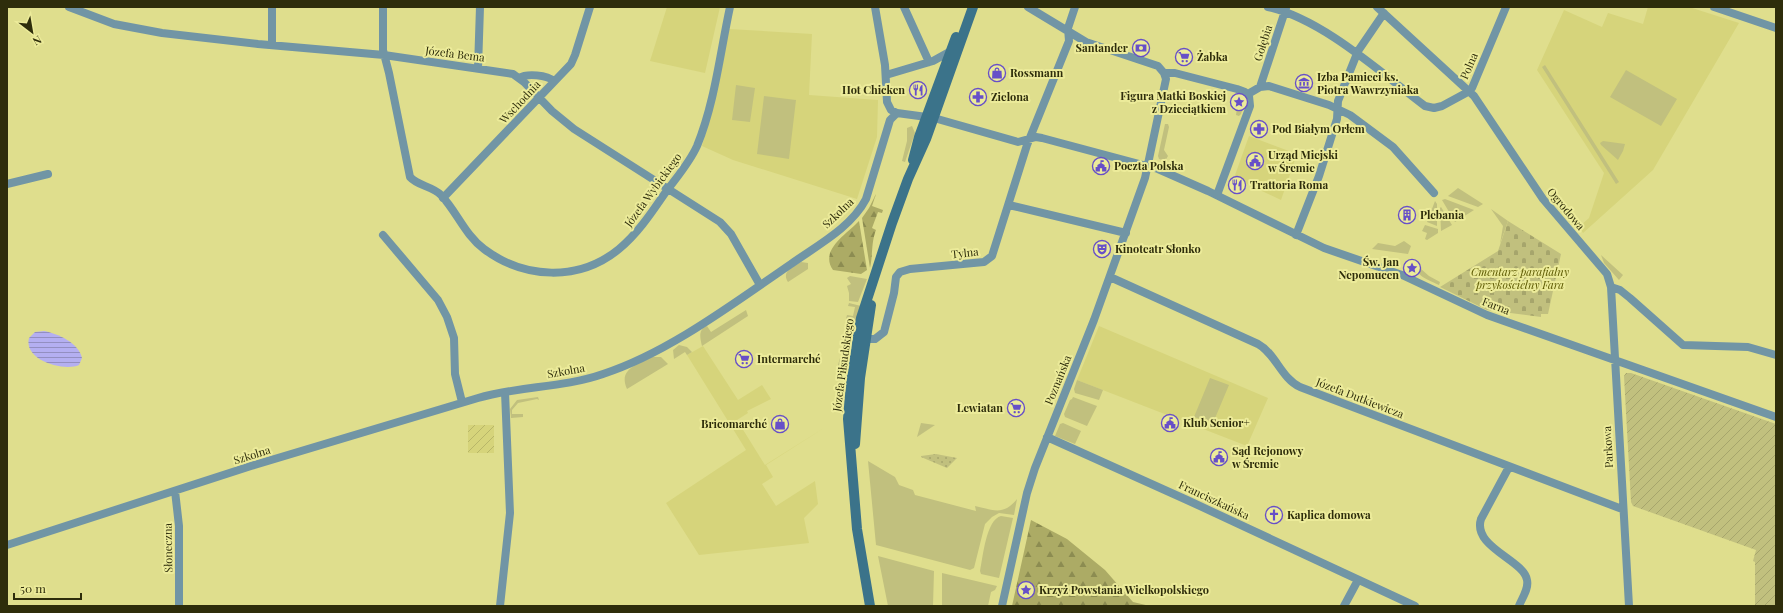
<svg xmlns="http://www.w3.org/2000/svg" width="1783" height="613" font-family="'Playfair Display',serif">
  <defs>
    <pattern id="industrial-furrows" width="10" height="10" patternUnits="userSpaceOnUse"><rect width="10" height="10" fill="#d6d47b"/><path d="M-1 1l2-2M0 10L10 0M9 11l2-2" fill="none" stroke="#b8b669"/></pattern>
    <pattern id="forest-firs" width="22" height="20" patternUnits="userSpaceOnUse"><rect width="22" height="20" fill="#acab65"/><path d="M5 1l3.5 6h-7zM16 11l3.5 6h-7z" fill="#8c8c51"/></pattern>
    <pattern id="cemetery-stones" width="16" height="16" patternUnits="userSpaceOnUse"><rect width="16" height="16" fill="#c1c07e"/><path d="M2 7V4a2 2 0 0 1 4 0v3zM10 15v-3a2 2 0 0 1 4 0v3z" fill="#a6a56c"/></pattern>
    <pattern id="park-dots" width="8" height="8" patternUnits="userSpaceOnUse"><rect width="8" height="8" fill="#c1c07e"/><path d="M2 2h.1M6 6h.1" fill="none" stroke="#a6a56c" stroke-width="1.8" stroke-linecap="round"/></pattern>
    <pattern id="garden-furrows" width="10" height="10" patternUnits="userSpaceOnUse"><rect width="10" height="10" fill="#c1c07e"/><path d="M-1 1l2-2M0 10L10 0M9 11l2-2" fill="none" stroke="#a6a56c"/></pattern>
    <pattern id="water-rules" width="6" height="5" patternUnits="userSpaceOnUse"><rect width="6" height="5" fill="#b4aff1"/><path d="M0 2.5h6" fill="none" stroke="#938fc1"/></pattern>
  </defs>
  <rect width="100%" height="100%" fill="#dfde8d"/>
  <path fill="#d6d47b" d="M667 7H720L705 73 650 61Z
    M1648 7H1689L1739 23 1653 170 1583 233 1579 227 1589 218 1604 173 1537 70 1564 10 1602 27 1608 13 1643 24Z
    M729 29 812 34 809 95 878 100 877 137 857 199 733 160 702 146 711 115Z
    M1249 136 1297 154 1281 200 1234 178Z
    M1099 326 1268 398 1247 446 1077 380Z
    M703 346 738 400 762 385 771 399 747 411 748 413 737 420 765 465 824 428 766 465 773 477 762 484 776 506 815 481 818 504 804 518 809 543 699 555 666 503 746 450 687 355Z"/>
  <path fill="url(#industrial-furrows)" d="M468 425H494V453H468Z"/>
  <path fill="#c1c07e" d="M1545 65 1619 182 1616 184 1542 67Z
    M1626 70 1677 99 1661 126 1610 97Z
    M736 85 755 88 750 122 732 120Z
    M764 96 796 100 789 159 757 154Z
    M1238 98 1242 99 1244 105 1241 114 1239 116 1236 115 1237 108 1234 104 1235 100Z
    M1165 124H1168L1169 127 1164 150 1168 156 1165 161 1159 159 1158 156Z
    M912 126 915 133 905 162 902 161 907 141V128Z
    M1603 141 1625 144 1623 151 1618 160 1601 145 1600 143Z
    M1458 188 1483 204 1478 207 1448 196Z
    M1445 199 1474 210 1455 222 1442 200Z
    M1435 201 1437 204V226L1427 222Z
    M1441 207 1452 225 1441 231 1440 208Z
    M1491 209 1508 221 1500 244 1503 226Z
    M1425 225 1438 229V233L1427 240 1425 239 1427 233 1422 231Z
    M1404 241 1411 246 1408 254 1372 249 1378 243 1395 246Z
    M1601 255 1623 275 1619 280 1604 263Z
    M1412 261 1429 276 1440 282 1439 285C1424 278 1418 277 1412 261Z
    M801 262 808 263V269L788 282C781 271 793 267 801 262Z
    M850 276 867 279 858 302 849 301V293L847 286 851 284 847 278Z
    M849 303 861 306 853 329 846 362 841 368 838 365 840 358 846 359 853 320 846 319 847 315 853 316 855 307 848 306Z
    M746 310 748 316 702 346C700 338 698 329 707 326L711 332Z
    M679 345 687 347 692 352 687 355 685 352 674 359 673 350Z
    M652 357H661L668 364 627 389C618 369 637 365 652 357Z
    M1210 378 1229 385 1213 423 1194 417Z
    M1077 380 1103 390 1099 400 1075 393 1074 389Z
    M538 397 539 400 537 399 518 403 512 410V414H523V417L511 418 510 409 517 400Z
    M1073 397 1097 406 1087 426 1065 417 1064 414 1070 400 1072 399Z
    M921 423 935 425 917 437Z
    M1063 423 1081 431 1075 444 1055 436 1060 424Z
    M868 461 895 477 899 485 913 490 915 495 976 511 975 506C994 510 1003 516 1017 499L1014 515 999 513 992 517 985 524 974 568 970 570 876 545Z
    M1001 516 1013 518 999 578 981 574 980 571C983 557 986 520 1001 516Z
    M878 556 934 571 933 606H888Z
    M942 573 997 586 995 590 991 592 988 606H942Z"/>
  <path fill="url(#forest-firs)" d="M876 194 872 206 883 210 882 213 878 212 872 228 876 230C871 243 873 255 870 268L862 218 869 208Z
    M859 221 867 270 861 274 833 270C819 250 847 234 859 221Z
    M1031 520 1067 539 1105 570 1133 602 1150 606H1012Z"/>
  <path fill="url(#cemetery-stones)" d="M1508 221 1561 254 1548 314H1541V317L1487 310 1440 287 1498 251Z"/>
  <path fill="url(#park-dots)" d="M936 454 957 458 947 468 921 457V456Z"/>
  <path fill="url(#garden-furrows)" d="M1626 373H1631L1776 424V606H1755V562L1753 561 1756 550 1633 506 1631 502 1624 376Z"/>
  <path fill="url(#water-rules)" d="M44 331C58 334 78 342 82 358L79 365C64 372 23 360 29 338L35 332Z"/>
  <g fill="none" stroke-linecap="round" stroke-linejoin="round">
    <path stroke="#7195a5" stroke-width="8" d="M69 7 114 24 162 33 258 44 384 55 513 74 524 82 552 111 574 129 720 222 731 234 760 285
      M272 7V45
      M383 7V50L389 73 410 177C418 186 432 186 441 195 457 212 465 235 484 249 524 279 579 282 619 249 637 234 650 215 663 196 675 179 689 164 697 146 715 102 720 53 730 7
      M875 7 885 65 887 102 891 110 897 113 934 118 1018 142 1036 137 1042 138 1158 169 1208 191 1324 248 1402 275 1487 315 1776 417
      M904 7 929 62
      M1268 7C1322 19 1380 72 1425 106L1434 108 1442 106 1466 93 1472 88 1506 7
      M1377 7 1474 96 1543 199 1607 274 1611 287 1620 290 1630 298 1683 345 1748 347 1776 355
      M1714 7 1776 28
      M478 68 480 7
      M1164 73H1175L1237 89 1245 92 1249 96 1250 106 1217 195
      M886 75 933 61 951 51
      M519 78C527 73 547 75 554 81
      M1260 87 1286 8
      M1248 94 1260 87 1269 86 1329 105 1350 115 1393 147 1434 193
      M7 184 48 174
      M443 198 571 64 575 55 590 7
      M1009 205 1126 233
      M383 235 438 300 447 317 454 338 455 374 462 402
      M1296 235 1319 176 1337 119 1338 101 1358 51 1384 13
      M1110 277 1258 344C1276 354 1281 378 1300 387L1622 509
      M1611 287 1629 606
      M865 339H875L884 332 894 293 896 277 900 272 910 269 984 262 992 256 1027 145 1069 41 1068 28 1075 7
      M1047 437 1187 500 1415 606
      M1509 467 1481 519C1472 547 1524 560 1527 580 1529 589 1522 598 1519 606
      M175 491 179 526V606
      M7 545 251 466 478 398C519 386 563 388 603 374 668 353 734 303 791 264 816 246 851 228 866 199L890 120 897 113
      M500 606 510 513 505 392
      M1002 606 1027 493 1035 468 1094 320 1145 178 1166 79 1164 73 1158 66 1086 42 1028 7
      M1344 606 1358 580"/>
    <path stroke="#3b738a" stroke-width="10" d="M913 160 919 137 956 37
      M855 444 860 378 871 305
      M870 606 857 529 848 419 852 371 861 318 892 223 908 179 926 139 973 7"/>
  </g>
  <defs>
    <g id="bank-ring" transform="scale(0.9)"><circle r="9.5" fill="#eceb9a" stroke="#674fc8" stroke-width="1.5"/><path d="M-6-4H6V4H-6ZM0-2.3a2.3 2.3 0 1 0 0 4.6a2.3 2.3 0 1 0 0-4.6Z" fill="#674fc8"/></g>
    <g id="supermarket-ring" transform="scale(0.9)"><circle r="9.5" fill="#eceb9a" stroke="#674fc8" stroke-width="1.5"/><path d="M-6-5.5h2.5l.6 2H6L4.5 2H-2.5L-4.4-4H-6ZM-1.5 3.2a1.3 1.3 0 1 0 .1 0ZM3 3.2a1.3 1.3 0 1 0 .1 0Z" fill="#674fc8"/></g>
    <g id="shop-ring" transform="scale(0.9)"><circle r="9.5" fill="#eceb9a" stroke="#674fc8" stroke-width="1.5"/><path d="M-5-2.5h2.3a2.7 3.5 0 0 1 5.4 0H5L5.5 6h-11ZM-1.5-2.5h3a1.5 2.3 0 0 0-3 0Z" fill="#674fc8"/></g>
    <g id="museum-ring" transform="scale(0.9)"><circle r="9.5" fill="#eceb9a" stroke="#674fc8" stroke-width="1.5"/><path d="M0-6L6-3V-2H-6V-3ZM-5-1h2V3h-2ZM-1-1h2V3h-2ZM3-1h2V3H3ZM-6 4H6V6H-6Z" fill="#674fc8"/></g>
    <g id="restaurant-ring" transform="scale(0.9)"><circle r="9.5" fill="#eceb9a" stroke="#674fc8" stroke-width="1.5"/><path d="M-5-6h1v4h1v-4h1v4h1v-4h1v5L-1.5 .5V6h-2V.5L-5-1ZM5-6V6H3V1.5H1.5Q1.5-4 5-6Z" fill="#674fc8"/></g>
    <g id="pharmacy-ring" transform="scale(0.9)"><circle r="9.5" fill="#eceb9a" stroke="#674fc8" stroke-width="1.5"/><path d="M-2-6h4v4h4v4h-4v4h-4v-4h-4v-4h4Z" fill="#674fc8"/></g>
    <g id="sight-ring" transform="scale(0.9)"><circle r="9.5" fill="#eceb9a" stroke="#674fc8" stroke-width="1.5"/><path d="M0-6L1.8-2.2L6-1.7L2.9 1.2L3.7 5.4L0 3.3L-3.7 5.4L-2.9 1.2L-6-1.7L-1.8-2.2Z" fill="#674fc8"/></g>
    <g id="civic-ring" transform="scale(0.9)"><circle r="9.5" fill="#eceb9a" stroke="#674fc8" stroke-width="1.5"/><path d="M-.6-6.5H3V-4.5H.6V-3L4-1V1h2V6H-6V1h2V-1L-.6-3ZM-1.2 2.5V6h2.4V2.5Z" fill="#674fc8"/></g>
    <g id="building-ring" transform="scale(0.9)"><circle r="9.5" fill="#eceb9a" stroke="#674fc8" stroke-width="1.5"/><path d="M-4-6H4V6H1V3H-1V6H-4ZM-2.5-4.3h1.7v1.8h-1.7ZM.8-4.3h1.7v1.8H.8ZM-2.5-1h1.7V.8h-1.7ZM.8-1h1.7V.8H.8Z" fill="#674fc8"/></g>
    <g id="theatre-ring" transform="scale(0.9)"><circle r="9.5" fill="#eceb9a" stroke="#674fc8" stroke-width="1.5"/><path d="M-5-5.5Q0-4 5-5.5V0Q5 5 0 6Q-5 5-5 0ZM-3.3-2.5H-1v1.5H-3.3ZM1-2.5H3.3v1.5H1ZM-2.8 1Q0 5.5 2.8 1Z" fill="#674fc8"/></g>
    <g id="church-ring" transform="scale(0.9)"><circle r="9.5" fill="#eceb9a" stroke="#674fc8" stroke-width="1.5"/><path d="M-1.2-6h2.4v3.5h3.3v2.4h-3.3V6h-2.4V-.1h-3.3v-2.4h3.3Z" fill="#674fc8"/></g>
  </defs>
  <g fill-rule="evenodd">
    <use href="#bank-ring" x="1141" y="48"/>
    <use href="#supermarket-ring" x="1184" y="57"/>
    <use href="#shop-ring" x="997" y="73"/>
    <use href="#museum-ring" x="1304" y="83"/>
    <use href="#restaurant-ring" x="918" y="90"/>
    <use href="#pharmacy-ring" x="978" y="97"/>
    <use href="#sight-ring" x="1239" y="102"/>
    <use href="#pharmacy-ring" x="1259" y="129"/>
    <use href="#civic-ring" x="1255" y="161"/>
    <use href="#civic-ring" x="1101" y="166"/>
    <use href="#restaurant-ring" x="1237" y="185"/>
    <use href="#building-ring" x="1407" y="215"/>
    <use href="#theatre-ring" x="1102" y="249"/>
    <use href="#sight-ring" x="1412" y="268"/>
    <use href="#supermarket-ring" x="744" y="359"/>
    <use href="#supermarket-ring" x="1016" y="408"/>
    <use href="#civic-ring" x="1170" y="423"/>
    <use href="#shop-ring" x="780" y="424"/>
    <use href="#civic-ring" x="1219" y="457"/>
    <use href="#church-ring" x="1274" y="515"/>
    <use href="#sight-ring" x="1026" y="590"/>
  </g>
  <g text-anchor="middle" stroke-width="4" stroke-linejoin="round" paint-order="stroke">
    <g font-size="11" fill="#2e2d0b" stroke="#eceb9a">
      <text transform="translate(1263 43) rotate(-72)" y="4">Gołębia</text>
      <text transform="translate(455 54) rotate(7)" y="4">Józefa Bema</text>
      <text transform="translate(1469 66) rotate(-66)" y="4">Polna</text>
      <text transform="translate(520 102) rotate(-47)" y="4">Wschodnia</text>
      <text transform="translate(653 190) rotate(-54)" y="4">Józefa Wybickiego</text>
      <text transform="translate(1566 209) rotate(50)" y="4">Ogrodowa</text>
      <text transform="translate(838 213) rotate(-44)" y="4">Szkolna</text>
      <text transform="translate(965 253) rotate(-6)" y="4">Tylna</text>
      <text transform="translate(1496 306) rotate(21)" y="4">Farna</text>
      <text transform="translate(843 365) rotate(-82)" y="4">Józefa Piłsudskiego</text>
      <text transform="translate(566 371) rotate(-10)" y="4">Szkolna</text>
      <text transform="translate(1058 380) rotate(-68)" y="4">Poznańska</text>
      <text transform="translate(1360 398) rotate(21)" y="4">Józefa Dutkiewicza</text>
      <text transform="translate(1608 447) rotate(-93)" y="4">Parkowa</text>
      <text transform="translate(252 455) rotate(-17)" y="4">Szkolna</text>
      <text transform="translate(1214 500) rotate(25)" y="4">Franciszkańska</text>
      <text transform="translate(168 548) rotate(-91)" y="4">Słoneczna</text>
    </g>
    <g font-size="11" font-weight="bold" fill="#2e2d0b" stroke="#eceb9a" text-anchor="start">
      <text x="1128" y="52" text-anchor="end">Santander</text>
      <text x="1197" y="61">Żabka</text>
      <text x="1010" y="77">Rossmann</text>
      <text x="1317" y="81">Izba Pamieci ks.<tspan x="1317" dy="13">Piotra Wawrzyniaka</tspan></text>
      <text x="905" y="94" text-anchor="end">Hot Chicken</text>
      <text x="1226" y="100" text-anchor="end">Figura Matki Boskiej<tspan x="1226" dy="13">z Dzieciątkiem</tspan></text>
      <text x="991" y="101">Zielona</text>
      <text x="1272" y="133">Pod Białym Orłem</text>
      <text x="1268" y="159">Urząd Miejski<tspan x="1268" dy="13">w Śremie</tspan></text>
      <text x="1114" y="170">Poczta Polska</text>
      <text x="1250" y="189">Trattoria Roma</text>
      <text x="1420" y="219">Plebania</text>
      <text x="1115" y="253">Kinoteatr Słonko</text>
      <text x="1399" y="266" text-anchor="end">Św. Jan<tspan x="1399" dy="13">Nepomucen</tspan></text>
      <text x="757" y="363">Intermarché</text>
      <text x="1003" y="412" text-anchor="end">Lewiatan</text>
      <text x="1183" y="427">Klub Senior+</text>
      <text x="767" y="428" text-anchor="end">Bricomarché</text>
      <text x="1232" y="455">Sąd Rejonowy<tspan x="1232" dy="13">w Śremie</tspan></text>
      <text x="1287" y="519">Kaplica domowa</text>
      <text x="1039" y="594">Krzyż Powstania Wielkopolskiego</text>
    </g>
    <g font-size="11" font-style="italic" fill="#5c5900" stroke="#eceb9a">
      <text x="1520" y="276">Cmentarz parafialny<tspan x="1520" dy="13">przykościelny Fara</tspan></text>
    </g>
  </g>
  <rect width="1783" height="613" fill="none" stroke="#2e2d0b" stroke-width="16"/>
  <g transform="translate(32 32) rotate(149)" stroke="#eceb9a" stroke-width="3" paint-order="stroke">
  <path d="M0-3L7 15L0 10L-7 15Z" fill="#2e2d0b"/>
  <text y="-6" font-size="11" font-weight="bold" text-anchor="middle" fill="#2e2d0b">N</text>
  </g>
  <path d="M14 593v6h67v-6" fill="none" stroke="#2e2d0b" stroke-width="2"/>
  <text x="20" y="593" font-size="12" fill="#2e2d0b" stroke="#eceb9a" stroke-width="3" paint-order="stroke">50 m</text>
</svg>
